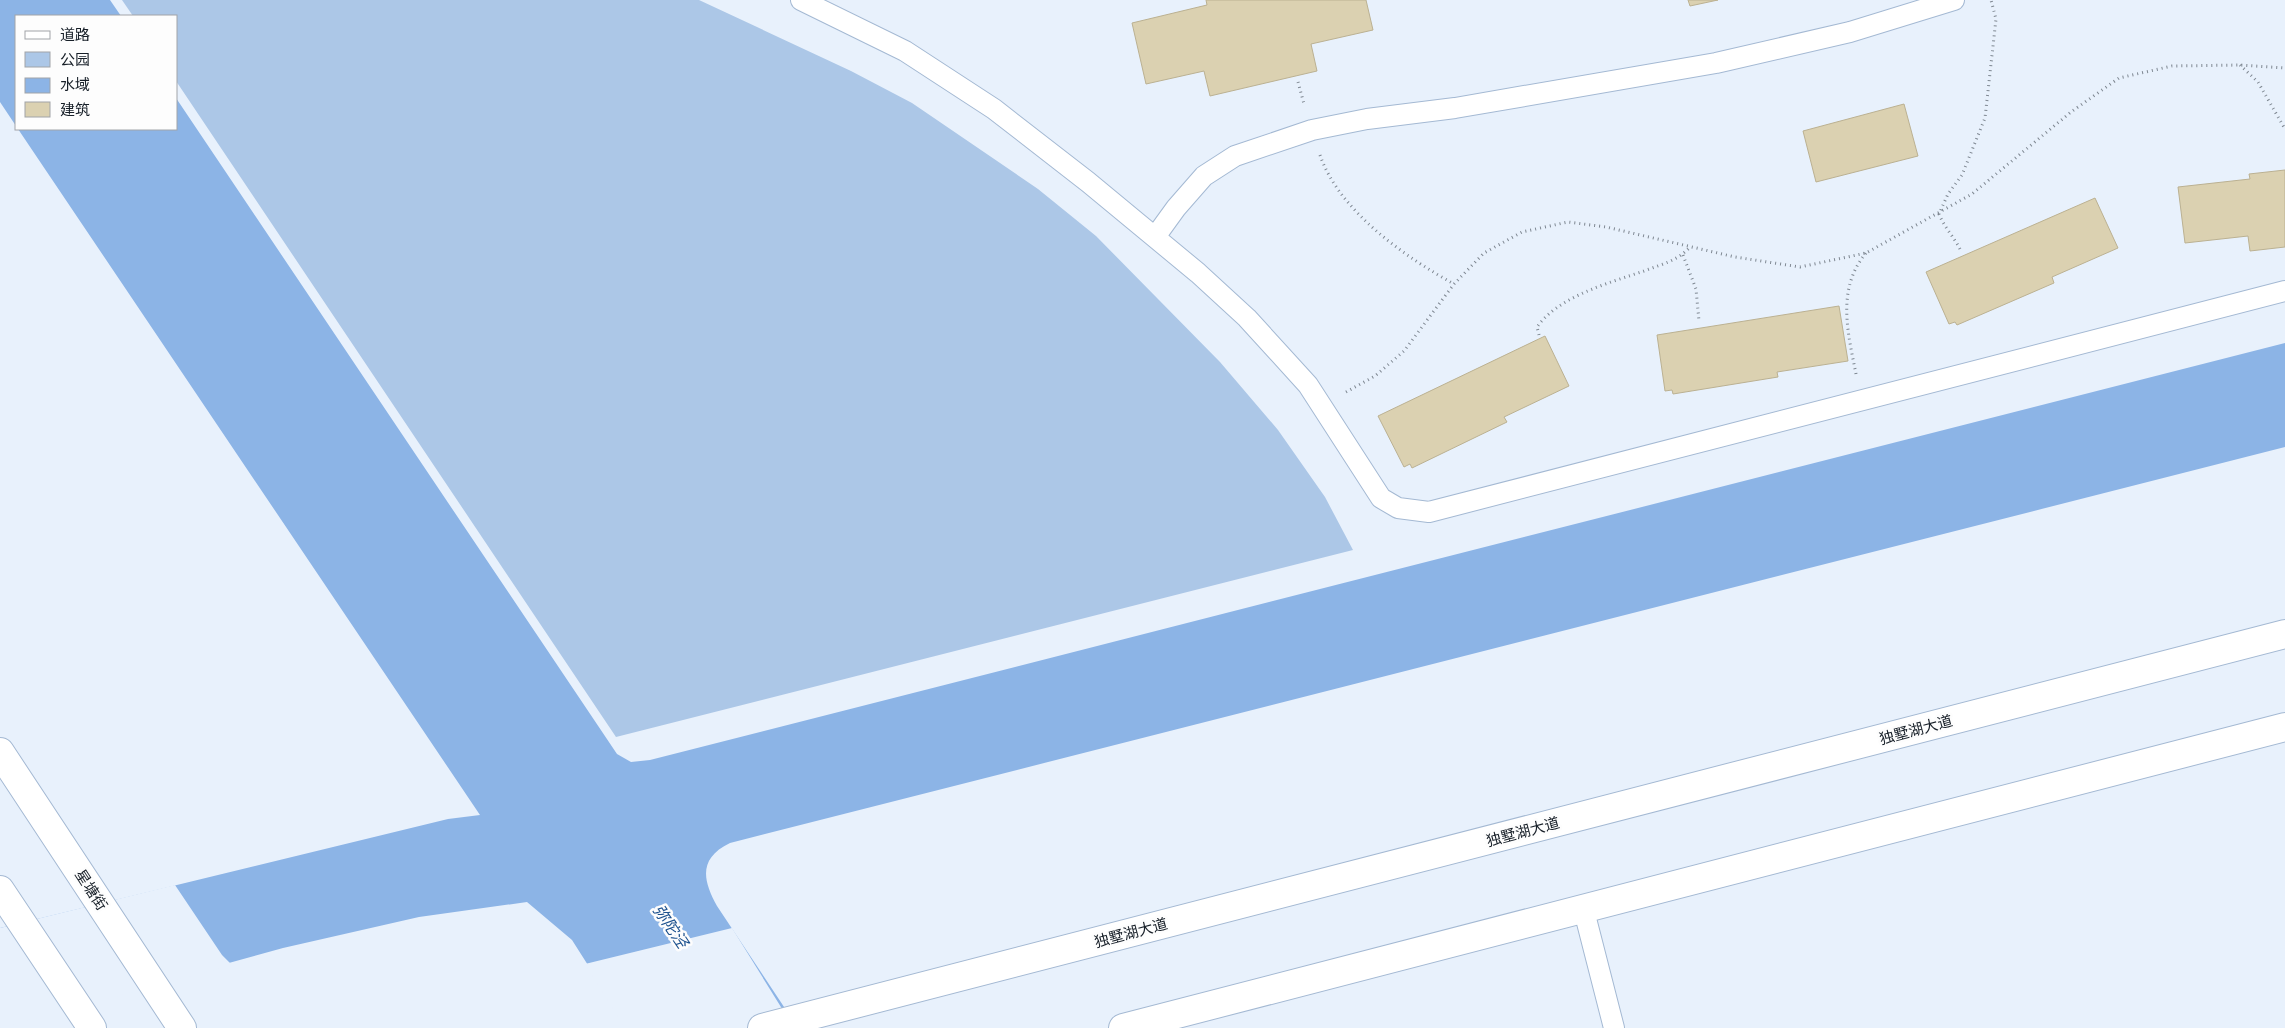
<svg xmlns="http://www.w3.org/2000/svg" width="2285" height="1028" font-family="Roboto,'Noto Sans SC',sans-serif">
  <rect width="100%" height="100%" fill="#e8f1fc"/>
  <path fill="#acc7e7" d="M122 0H699L851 71 912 103 1038 189 1096 236 1220 362 1278 430 1325 497 1353 550 616 737 176 81V16H133Z"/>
  <path fill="#8cb4e6" d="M0 0H110L121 16H16V126L0 102Z
    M176 98 617 754 631 762 650 760 2285 343V447L730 843C699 858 702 879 717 906L798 1028H628L572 940 527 902 419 917 283 948 0 1026V928L448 819 480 815 18 129H176Z"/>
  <path fill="#e8f1fc" d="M175 885 222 955 232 965 0 1028V928Z
    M732 928 794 1028H625L585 964Z"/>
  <path fill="#dbd1b1" stroke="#bbb192" d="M1206 0H1366L1373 30 1311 44 1317 71 1210 96 1204 71 1146 84 1132 23 1207 5Z
    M1688 0H1718L1690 6Z
    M1904 104 1918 156 1816 182 1803 131Z
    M2285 170V247L2250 251 2248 236 2185 243 2178 187 2250 179 2249 174Z
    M2095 198 2118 248 2052 277 2054 283 1957 325 1955 322 1949 324 1926 272Z
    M1839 306 1848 361 1777 372 1778 377 1673 394 1672 390 1665 391 1657 335Z
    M1545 336 1569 386 1504 417 1507 422 1412 468 1410 464 1404 467 1378 416Z"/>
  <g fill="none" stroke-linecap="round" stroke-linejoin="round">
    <g stroke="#a4b9d3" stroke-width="22">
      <path id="lane" d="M801 0 905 51 994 109 1088 182 1198 273 1247 318 1308 385 1381 498 1398 508 1429 512 2285 291
        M1155 237 1176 208 1204 176 1235 156 1312 130 1367 119 1455 108 1716 63 1850 32 1954 0
        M1583 907 1614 1028"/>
    </g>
    <g stroke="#a4b9d3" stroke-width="30">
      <path id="primary" d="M0 752 182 1028
        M0 890 92 1028
        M762 1028 2285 634
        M1123 1028 2285 727"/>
    </g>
    <path stroke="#7e8791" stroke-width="3" stroke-dasharray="1 4" stroke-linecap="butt" d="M2240 65 2258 82 2285 129
      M1298 82 1304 104
      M1320 155C1339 211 1405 257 1454 284
      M1960 249C1954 237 1944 227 1939 214L1948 194 1962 175 1985 118 1996 19 1991 0
      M1683 255 1696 289 1699 321
      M1539 335 1537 327C1559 296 1609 283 1644 271 1662 264 1678 261 1691 246
      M1856 374C1848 333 1836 289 1866 253
      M1346 392 1375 376 1404 351 1454 284 1484 253 1522 232 1568 222 1606 227 1735 257 1800 267 1866 253 1972 194 2071 112 2119 78 2172 66 2240 65 2285 68"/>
    <use href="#lane" stroke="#fff" stroke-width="20"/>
    <use href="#primary" stroke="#fff" stroke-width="28"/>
  </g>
  <g text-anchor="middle" stroke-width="5" stroke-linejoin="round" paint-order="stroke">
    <g font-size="15" fill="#171f28" stroke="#fdfdfd">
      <text transform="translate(1916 730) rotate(-15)" y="5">独墅湖大道</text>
      <text transform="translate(1523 832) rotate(-15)" y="5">独墅湖大道</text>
      <text transform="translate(91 890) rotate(57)" y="5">星塘街</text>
      <text transform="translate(1131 933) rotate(-15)" y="5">独墅湖大道</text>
    </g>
    <g font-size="16" font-style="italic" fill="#1d528f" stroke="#fdfdfd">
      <text transform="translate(671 926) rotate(56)" y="6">弥陀泾</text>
    </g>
  </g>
  <rect x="15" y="15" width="162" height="115" fill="#fdfdfd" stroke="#a1a4a8"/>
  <rect x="25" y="31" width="25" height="8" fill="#ffffff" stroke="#a1a4a8"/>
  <text x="60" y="40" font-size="15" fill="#171f28">道路</text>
  <rect x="25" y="52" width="25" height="15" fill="#acc7e7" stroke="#a1a4a8"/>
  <text x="60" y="65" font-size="15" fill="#171f28">公园</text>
  <rect x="25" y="78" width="25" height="15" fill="#8cb4e6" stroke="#a1a4a8"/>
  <text x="60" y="90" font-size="15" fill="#171f28">水域</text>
  <rect x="25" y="102" width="25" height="15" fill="#dbd1b1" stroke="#a1a4a8"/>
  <text x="60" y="115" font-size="15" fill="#171f28">建筑</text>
</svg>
